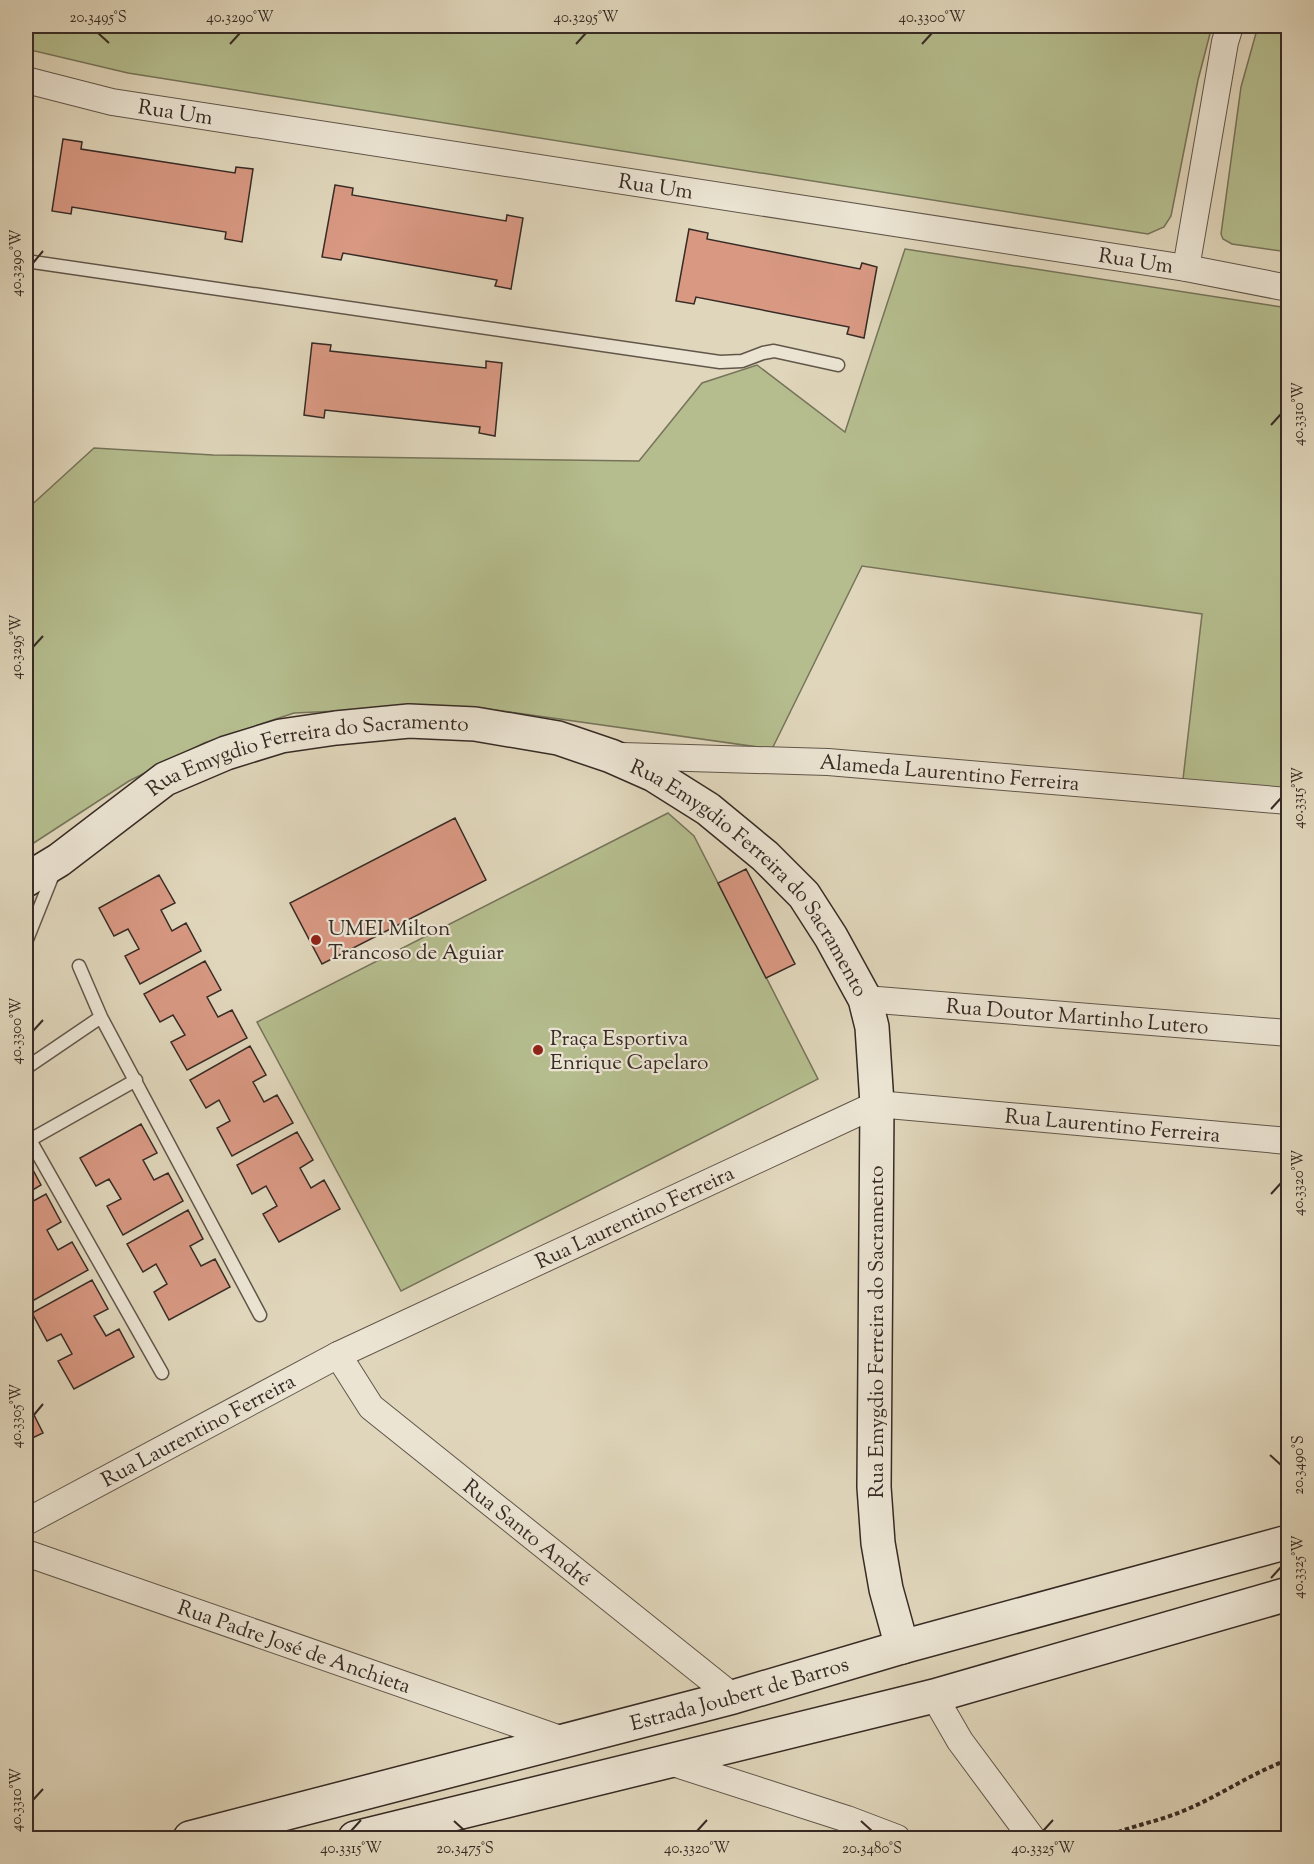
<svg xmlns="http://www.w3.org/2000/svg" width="1314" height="1864" font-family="'Sorts Mill Goudy',serif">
  <rect width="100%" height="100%" fill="#e0d6bb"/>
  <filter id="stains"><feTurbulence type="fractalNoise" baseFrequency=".00333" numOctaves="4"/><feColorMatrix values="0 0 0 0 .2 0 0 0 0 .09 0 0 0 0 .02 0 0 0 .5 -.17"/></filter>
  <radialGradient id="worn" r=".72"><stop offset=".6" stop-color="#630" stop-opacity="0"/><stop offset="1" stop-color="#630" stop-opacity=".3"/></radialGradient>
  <path fill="#b5bd8e" stroke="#76745a" stroke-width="1.5" d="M26 26H1212L1198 80 1171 216 1164 227 1148 234 128 73 26 49Z
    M1258 26H1288V252L1232 244 1223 239 1221 234 1241 87Z
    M905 249 1288 308V794L1182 788 1202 614 862 566 772 749 481 708 381 709 294 713 204 743 129 781 26 848V510L94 448 213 455 639 461 702 383 757 365 845 432Z
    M668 813 694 836 818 1079 401 1291 257 1022Z"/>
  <path fill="#d89882" stroke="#372b25" stroke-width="1.5" d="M63 139 82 142 81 149 235 173 236 167 253 169 242 242 225 239 226 232 72 207 71 214 52 211Z
    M335 185 353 188 352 195 506 221 507 215 523 218 511 289 495 286 497 280 343 253 341 260 322 257Z
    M689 229 708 233 707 239 860 269 862 263 877 267 864 338 847 334 849 327 696 297 694 304 676 301Z
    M312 343 331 345 330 351 486 368V361L502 363 495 436 479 433 480 427 325 410 324 418 304 415Z
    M455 818 486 880 322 964 290 903Z
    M746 869 795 964 766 978 718 883Z
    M159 875 175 903 161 910 172 931 186 923 201 951 140 984 125 956 139 949 128 929 114 936 99 908Z
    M205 961 221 990 207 997 218 1017 232 1010 247 1038 187 1070 171 1042 185 1035 173 1015 160 1022 144 994Z
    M250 1046 266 1075 253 1082 264 1102 277 1095 293 1123 232 1156 217 1128 230 1121 219 1100 206 1108 190 1080Z
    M141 1124 157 1153 143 1160 154 1180 168 1173 183 1201 123 1235 107 1206 121 1199 109 1179 96 1186 80 1158Z
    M297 1132 313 1160 300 1168 311 1188 324 1180 340 1209 279 1242 263 1214 277 1206 266 1186 252 1194 237 1165Z
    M26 1157 41 1185 26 1194Z
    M46 1194 61 1222 47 1230 58 1250 72 1242 88 1270 27 1304 26 1205Z
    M188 1210 203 1239 190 1246 201 1266 215 1259 230 1287 169 1320 154 1292 167 1284 156 1264 143 1272 127 1244Z
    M92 1280 108 1309 94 1316 106 1336 119 1329 134 1357 74 1389 58 1361 72 1354 61 1334 47 1341 32 1313Z
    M26 1399 43 1433 26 1441Z"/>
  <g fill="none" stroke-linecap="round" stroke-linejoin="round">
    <g stroke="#61564a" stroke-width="15">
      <path id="lane" d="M26 261 720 362 742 361 763 353 774 351 838 365
        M26 942 54 872
        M79 966 101 1017 260 1315
        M26 1068 101 1017
        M26 1133 162 1373
        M28 1141 136 1080"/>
    </g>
    <g stroke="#61564a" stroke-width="28">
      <g id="street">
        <path id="s1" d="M26 80 112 102 1186 268 1288 288"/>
        <path d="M1186 268 1225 42 1230 26"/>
        <path id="s2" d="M622 756 828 762 1288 801"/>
        <path id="s3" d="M865 999 1288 1033"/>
        <path id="s4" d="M338 1355 371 1407 733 1697"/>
        <path id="s5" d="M26 1522 338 1355 877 1104 1288 1141"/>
        <path id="s6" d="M26 1553 563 1740"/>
        <path d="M934 1696 960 1741 1032 1838"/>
        <path d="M670 1762 847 1819 897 1838"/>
      </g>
    </g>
    <g stroke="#372b25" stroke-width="36">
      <g id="secondary">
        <path id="s7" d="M26 880 59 860 165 779 226 753 281 736 336 728 409 721 475 724 558 738 611 756 654 775 708 809 765 856 804 895 831 937 865 999 872 1027 877 1104 874 1487 878 1543 886 1589 902 1647"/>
        <path id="s8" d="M190 1838 733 1697 902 1647 1288 1542"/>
        <path d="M355 1838 934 1696 1288 1594"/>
      </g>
    </g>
    <path stroke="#372b25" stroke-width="4" stroke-dasharray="4.5 3" stroke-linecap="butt" d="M1104 1838C1129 1826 1157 1822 1183 1811 1220 1796 1251 1773 1288 1760"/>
    <use href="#lane" stroke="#ebe4d3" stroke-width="12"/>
    <use href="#street" stroke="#ebe4d3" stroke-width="26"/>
    <use href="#secondary" stroke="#ebe4d3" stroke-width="33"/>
  </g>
  <path fill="none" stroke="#372b25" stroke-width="2" d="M98 33 109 43M230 44 240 33M576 44 586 33M922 44 932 33M33 263 43 251M1271 425 1281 414M33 647 43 636M1271 809 1281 798M33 1031 43 1020M1271 1194 1281 1183M33 1416 43 1404M1270 1455 1281 1465M1271 1578 1281 1567M33 1800 43 1789M454 1821 465 1831M861 1821 872 1831M351 1831 361 1820M697 1831 707 1820M1043 1831 1053 1820"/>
  <g fill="#8f2418" stroke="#ebe4d3" stroke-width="2">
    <circle cx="316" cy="940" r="6"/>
    <circle cx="538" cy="1050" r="6"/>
  </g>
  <g text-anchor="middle" stroke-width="4.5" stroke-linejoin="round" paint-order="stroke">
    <g font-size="21" fill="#372b25" stroke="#ebe4d3">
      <text dy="7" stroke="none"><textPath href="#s1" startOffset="153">Rua Um</textPath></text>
      <text dy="7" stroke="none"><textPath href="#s1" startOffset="639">Rua Um</textPath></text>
      <text dy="7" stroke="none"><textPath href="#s1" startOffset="1125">Rua Um</textPath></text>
      <text dy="7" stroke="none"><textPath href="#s7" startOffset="318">Rua Emygdio Ferreira do Sacramento</textPath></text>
      <text dy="7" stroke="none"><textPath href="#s2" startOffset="328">Alameda Laurentino Ferreira</textPath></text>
      <text dy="7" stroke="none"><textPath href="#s7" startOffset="820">Rua Emygdio Ferreira do Sacramento</textPath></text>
      <text dy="7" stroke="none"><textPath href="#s3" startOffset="213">Rua Doutor Martinho Lutero</textPath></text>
      <text dy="7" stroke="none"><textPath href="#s5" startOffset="1185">Rua Laurentino Ferreira</textPath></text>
      <text dy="7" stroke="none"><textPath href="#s5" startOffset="681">Rua Laurentino Ferreira</textPath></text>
      <text transform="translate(876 1332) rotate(-90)" y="7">Rua Emygdio Ferreira do Sacramento</text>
      <text dy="7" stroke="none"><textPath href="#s5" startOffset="195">Rua Laurentino Ferreira</textPath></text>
      <text dy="7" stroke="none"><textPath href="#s4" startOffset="262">Rua Santo André</textPath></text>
      <text dy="7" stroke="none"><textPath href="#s6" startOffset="284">Rua Padre José de Anchieta</textPath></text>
      <text dy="7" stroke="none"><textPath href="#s8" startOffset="568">Estrada Joubert de Barros</textPath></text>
    </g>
    <g font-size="21" fill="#372b25" stroke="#ebe4d3" text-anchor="start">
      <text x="328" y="935">UMEI Milton<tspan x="328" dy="24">Trancoso de Aguiar</tspan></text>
      <text x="550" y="1045">Praça Esportiva<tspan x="550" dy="24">Enrique Capelaro</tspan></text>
    </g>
  </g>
  <rect width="1314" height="1864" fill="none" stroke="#e0d6bb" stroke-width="66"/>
  <rect x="33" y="33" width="1248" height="1798" fill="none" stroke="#372b25" stroke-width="2"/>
  <g font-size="15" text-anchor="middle" fill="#372b25">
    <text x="98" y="22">20.3495°S</text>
    <text x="240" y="22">40.3290°W</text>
    <text x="586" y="22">40.3295°W</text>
    <text x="932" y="22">40.3300°W</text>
    <text transform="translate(16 263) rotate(-90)" y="5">40.3290°W</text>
    <text transform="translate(1298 414) rotate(-90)" y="5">40.3310°W</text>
    <text transform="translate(16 647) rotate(-90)" y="5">40.3295°W</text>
    <text transform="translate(1298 798) rotate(-90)" y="5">40.3315°W</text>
    <text transform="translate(16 1031) rotate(-90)" y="5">40.3300°W</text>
    <text transform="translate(1298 1183) rotate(-90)" y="5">40.3320°W</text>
    <text transform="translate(16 1416) rotate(-90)" y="5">40.3305°W</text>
    <text transform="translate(1298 1465) rotate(-90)" y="5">20.3490°S</text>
    <text transform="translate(1298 1567) rotate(-90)" y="5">40.3325°W</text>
    <text transform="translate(16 1800) rotate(-90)" y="5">40.3310°W</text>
    <text x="351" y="1853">40.3315°W</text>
    <text x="465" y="1853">20.3475°S</text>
    <text x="697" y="1853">40.3320°W</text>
    <text x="872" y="1853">20.3480°S</text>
    <text x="1043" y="1853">40.3325°W</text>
  </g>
  <rect width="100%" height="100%" filter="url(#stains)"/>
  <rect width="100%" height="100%" fill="url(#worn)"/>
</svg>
